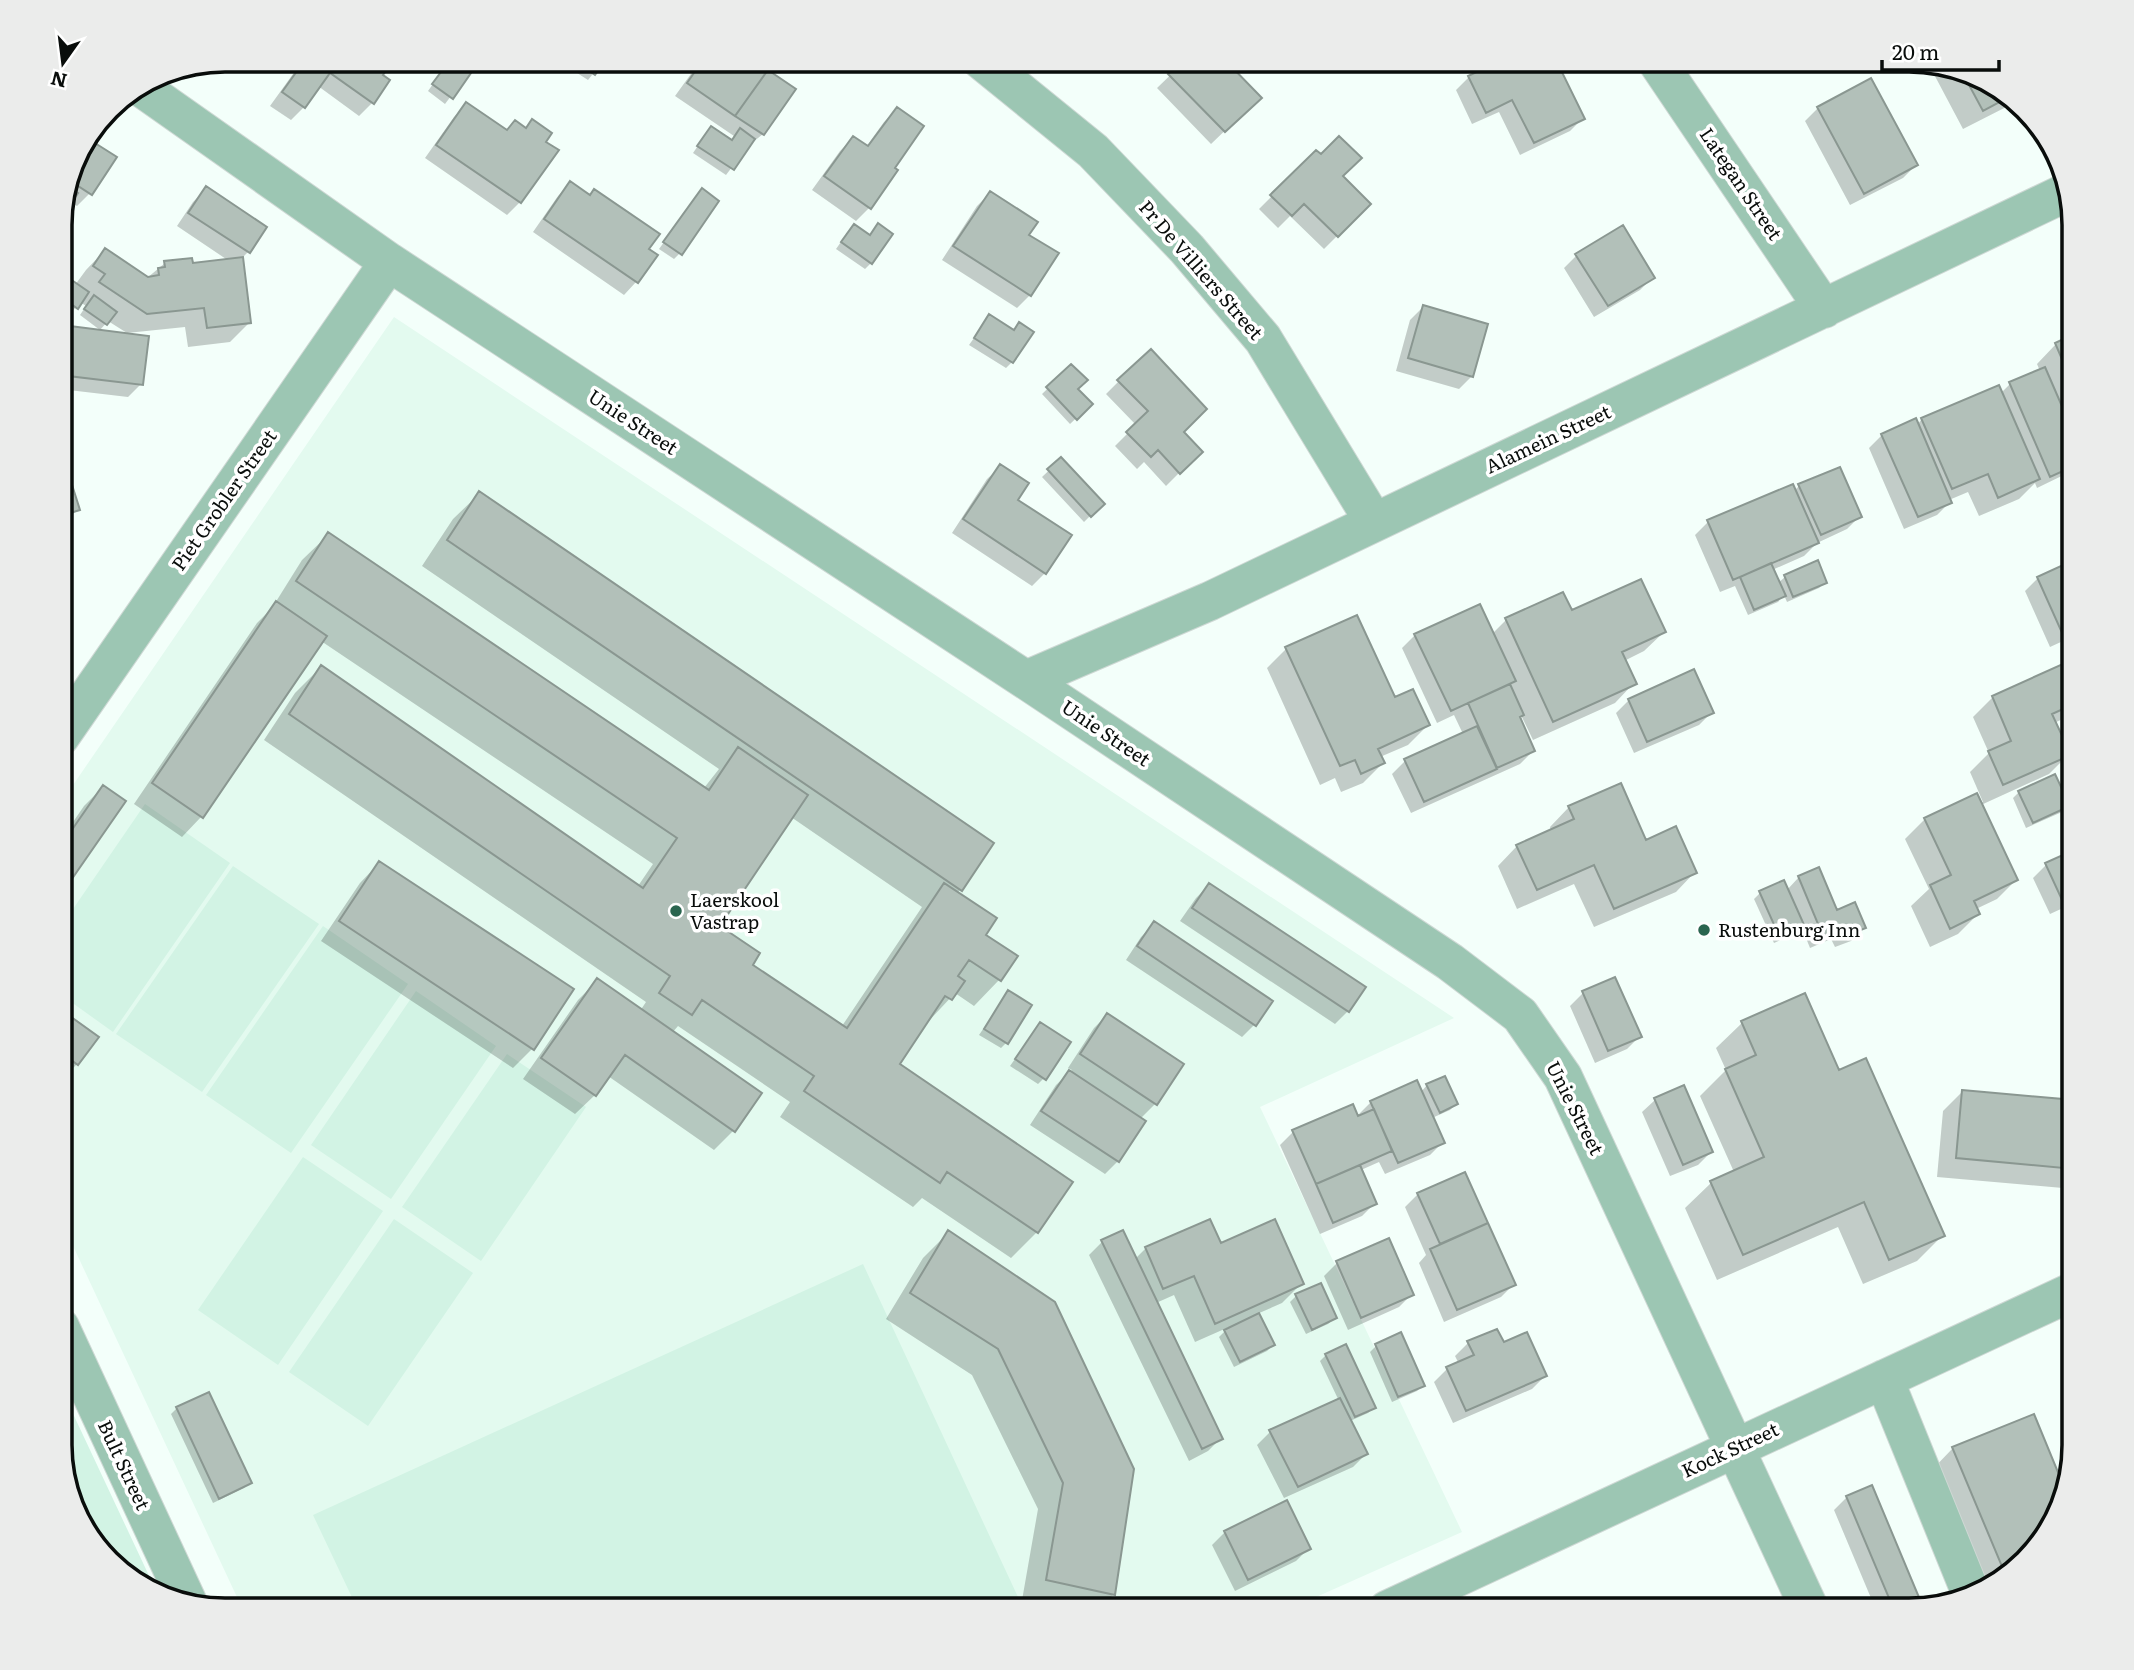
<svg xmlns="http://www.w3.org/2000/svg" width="2134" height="1670" font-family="Literata,serif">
  <rect width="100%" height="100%" fill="#f3fffa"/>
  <path fill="#e3faef" d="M394 317 1454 1018 1260 1107 1462 1532 1287 1610H243L60 1218V804Z"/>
  <path fill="#d2f3e4" d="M145 804 230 863 113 1032 60 994V928Z
    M233 866 319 924 202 1092 116 1034Z
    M323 926 408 984 291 1153 206 1095Z
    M416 991 496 1046 391 1199 311 1145Z
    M507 1054 586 1107 481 1261 402 1207Z
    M303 1157 383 1211 278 1365 198 1310Z
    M394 1219 473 1273 368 1426 289 1372Z
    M863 1264 1024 1610H358L313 1515Z
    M60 1386 159 1597 116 1570 77 1519 60 1456Z"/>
  <path fill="#0003" fill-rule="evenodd" d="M303 60H392L381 75 372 103 359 116 318 86 304 107 291 120 270 106Z
    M450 60H478L445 104 428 91Z
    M557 60H604L588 80Z
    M701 60H773L765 70 794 89 763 134 748 146 726 175 693 153 706 134 731 141 734 136 675 96Z
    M1186 60H1223L1259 98 1211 144 1157 88Z
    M1506 60H1554L1583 118 1570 131 1520 155 1499 112 1472 124 1456 90 1469 77Z
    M1791 60H1804L1794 66Z
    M1928 63 1972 72 2018 101 1963 129Z
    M467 105 505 131 515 122 525 129 532 122 544 142 520 202 507 215 425 158 454 117Z
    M1818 108 1916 165 1903 178 1850 205 1805 121Z
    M897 109 892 168 896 171 869 208 856 221 812 190 840 151 853 138 866 147 884 122Z
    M86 139 114 157 90 193 77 206 70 202 60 217 77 151Z
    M1316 152 1369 204 1324 249 1290 216 1278 228 1259 209Z
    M571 183 590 197 656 255 636 282 624 295 533 232 558 196Z
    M206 189 248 252 242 258 250 322 230 342 188 347 185 327 127 333 108 321 100 330 80 315 86 306 80 302 70 314 67 311 60 320V274L75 285 86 270 105 250 147 278 165 263 192 265 229 261 177 226 193 202Z
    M702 190 680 253 674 259 659 249Z
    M990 193 1027 235 1057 254 1030 295 1017 308 942 260 977 206Z
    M878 226 871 263 865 269 836 249 848 232 869 236Z
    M1577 255 1653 277 1640 290 1594 317 1564 268Z
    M1423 307 1472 376 1459 389 1396 371 1410 320Z
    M989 317 1012 331 1019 324 1012 362 1006 368 969 345Z
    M63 327 141 384 128 397 60 389V330Z
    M2074 336V470L2037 488 2035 483 2019 499 1979 516 1968 492 1949 500 1950 502 1937 515 1904 529 1869 448 1882 435 1917 425 1922 419 2001 393 2010 384 2040 371 2037 364 2056 344Z
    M1071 366 1076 389 1091 404 1070 424 1042 394Z
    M1119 381 1181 432 1200 452 1166 486 1144 462 1137 469 1115 446 1136 425 1106 394Z
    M1061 459 1102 504 1084 522 1042 477Z
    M1000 467 1045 573 1032 586 952 533 987 479Z
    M65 468 78 509 65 522 60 524V470Z
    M1799 486 1860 516 1847 529 1817 543 1804 556 1772 570 1778 583 1785 577 1817 563 1825 582 1819 588 1787 602 1784 595 1778 602 1748 615 1735 586 1720 592 1695 535 1708 522 1794 491Z
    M479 494 960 890 957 893 983 935 1015 957 999 980 974 1006 955 993 925 1025 897 1064 1070 1182 1037 1232 1011 1258 922 1198 913 1207 780 1117 790 1102 678 1026 672 1033 733 1131 714 1150 608 1076 595 1095 575 1114 523 1079 578 1000 597 981 640 1011 646 1002 264 740 295 693 321 667 638 886 653 864 321 641 201 817 182 837 134 804 257 623 272 608 302 560 328 535 704 788 719 769 422 566 453 519ZM791 817 922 907 842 1026 750 965 718 927Z
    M2074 562V636L2050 647 2025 591 2038 578Z
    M1571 612 1664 632 1644 651 1624 661 1634 683 1615 703 1533 740 1521 715 1518 718 1533 751 1520 764 1411 813 1392 774 1405 761 1463 734 1454 715 1437 723 1402 648 1415 635 1492 634 1506 620Z
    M1286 649 1394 700 1428 725 1408 745 1380 757 1383 763 1363 783 1341 792 1335 778 1320 785 1267 668Z
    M2074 661V714L2054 723 2068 755 2049 774 1981 805 2016 880 1997 899 1976 909 1978 914 1958 934 1930 947 1911 906 1929 889 1905 839 1925 819 1983 802 1970 772 1989 753 1973 717 1993 697Z
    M1629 700 1712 712 1699 725 1634 753 1616 713Z
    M103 787 124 802 60 893V841L84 806Z
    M2019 792 2068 806 2062 812 2026 828 2013 798Z
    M1569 807 1645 842 1695 872 1676 892 1594 927 1574 884 1517 909 1498 866 1517 846 1551 831 1550 827Z
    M2074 852V903L2050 914 2033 878 2046 865Z
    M379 863 532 1049 513 1068 321 941 360 883Z
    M1799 877 1836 912 1864 928 1851 941 1835 947 1831 939 1810 948 1802 928 1797 932 1774 943 1754 899 1760 893 1787 890Z
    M1209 885 1348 1011 1335 1024 1180 921 1196 898Z
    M1154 924 1255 1024 1242 1037 1126 960 1141 937Z
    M1614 979 1640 1036 1627 1049 1595 1063 1570 1006 1583 993Z
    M1009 992 1007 1042 1001 1048 979 1035Z
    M60 1012 96 1038 77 1064 64 1077 60 1074Z
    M1107 1015 1182 1065 1155 1104 1140 1119 1144 1122 1118 1161 1105 1174 1030 1125 1056 1085 1072 1070 1068 1068 1094 1028Z
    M1742 1023 1838 1073 1943 1235 1917 1261 1863 1284 1838 1227 1717 1280 1685 1208 1711 1183 1734 1172 1700 1096 1726 1070 1716 1048Z
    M1040 1024 1044 1078 1038 1084 1010 1066Z
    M1427 1085 1456 1104 1450 1110 1432 1118 1443 1142 1430 1155 1385 1174 1379 1162 1361 1170 1375 1203 1362 1216 1320 1234 1280 1145 1293 1132 1356 1117 1371 1102 1421 1092Z
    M1963 1091 2074 1101V1189L1937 1177 1943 1111Z
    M1655 1100 1711 1152 1698 1165 1670 1176 1642 1112Z
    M1465 1174 1514 1284 1501 1297 1444 1322 1419 1263 1426 1255 1405 1207 1418 1194Z
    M1122 1232 1135 1259 1146 1248 1220 1245 1302 1283 1282 1303 1257 1314 1273 1345 1267 1351 1234 1367 1219 1337 1229 1327 1195 1342 1174 1295 1156 1303 1221 1438 1208 1451 1189 1461 1089 1255 1102 1242Z
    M948 1233 1132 1469 1113 1595 1097 1610H1043L1021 1606 1038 1509 972 1375 886 1319 923 1258Z
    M1337 1263 1412 1294 1399 1307 1348 1330 1324 1276Z
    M1296 1296 1335 1318 1328 1324 1306 1334 1290 1302Z
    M1468 1343 1503 1345 1545 1376 1532 1389 1453 1423 1434 1382 1447 1369 1459 1364 1455 1356Z
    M1376 1346 1423 1385 1417 1391 1392 1402 1370 1352Z
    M1326 1355 1374 1407 1368 1413 1350 1421 1366 1454 1353 1467 1284 1498 1257 1445 1270 1432 1339 1401 1320 1361Z
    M177 1408 250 1482 244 1488 213 1503 171 1414Z
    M1953 1448 2034 1554 1982 1594 1928 1474Z
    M1871 1487 1921 1608 1910 1610H1876L1834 1510 1847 1497Z
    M1225 1532 1309 1548 1296 1561 1235 1591 1212 1545Z"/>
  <path fill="#b2c0b9" stroke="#8a9791" stroke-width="2" d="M305 60H394L383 75 390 80 374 104 330 73 305 108 282 92Z
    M450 60H480L453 99 432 84Z
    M572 60H606L595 75Z
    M703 60H775L735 116 687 83Z
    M1184 60H1225L1262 98 1225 132 1168 74Z
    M1502 60H1556L1585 119 1534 143 1512 100 1486 113 1468 76Z
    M768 70 796 89 764 135 735 116Z
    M1961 70 1972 72 2011 96 1983 111Z
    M1871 78 1918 165 1864 194 1817 107Z
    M466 102 507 130 515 120 526 128 532 119 552 133 546 142 559 150 521 203 436 145Z
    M897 107 924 126 895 168 898 170 871 209 824 176 853 136 868 146Z
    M711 126 732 140 740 128 755 139 734 170 697 146Z
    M1339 136 1362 158 1343 176 1371 204 1338 237 1304 204 1292 216 1270 195 1316 150 1321 154Z
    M87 138 117 157 92 195 69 180 77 151Z
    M570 181 590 195 594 189 660 234 649 249 658 255 638 283 544 219Z
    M67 186 78 193 60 220V213Z
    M206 186 267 227 250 253 188 213Z
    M702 188 719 201 682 255 663 242Z
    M990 191 1038 222 1029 235 1059 253 1031 296 953 246Z
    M878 223 893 234 872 264 841 242 854 224 870 235Z
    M1623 225 1655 278 1608 306 1575 254Z
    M105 248 148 277 159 275 158 268 165 267 164 261 192 258 193 263 243 257 251 323 207 328 204 308 147 314 99 282 105 274 93 266Z
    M60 272 89 292 78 309 60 296Z
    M94 295 117 312 107 325 84 309Z
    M60 301 71 308 60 324Z
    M1423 305 1488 324 1473 377 1408 358Z
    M989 314 1014 330 1019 322 1034 332 1013 363 974 338Z
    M62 325 149 336 143 385 60 375Z
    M2074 334V387L2055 343Z
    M1151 349 1207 409 1184 432 1203 452 1180 474 1158 450 1151 457 1126 432 1148 411 1117 380Z
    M1071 364 1088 380 1078 389 1093 404 1077 420 1046 387Z
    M2045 367 2074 434V466L2050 477 2009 382Z
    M1999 385 2040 479 1998 498 1988 474 1952 489 1921 418Z
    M1916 418 1952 503 1918 517 1881 434Z
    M1061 457 1105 504 1091 517 1047 469Z
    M1000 464 1029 483 1018 500 1072 535 1046 574 963 519Z
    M66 466 80 510 60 516V468Z
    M1840 467 1862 517 1821 535 1798 484Z
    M1793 484 1819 543 1733 580 1707 520Z
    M479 491 994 843 962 891 447 540Z
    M328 532 709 790 738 747 808 795 720 926 760 953 753 965 847 1028 944 883 997 918 986 935 1018 956 1001 981 969 960 958 976 965 981 952 1000 945 996 900 1064 1073 1182 1038 1233 947 1172 940 1183 804 1091 814 1076 702 1000 692 1015 659 993 670 976 289 714 321 665 643 888 677 838 296 581Z
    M1818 560 1827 583 1793 597 1784 575Z
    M2074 560V630L2063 635 2037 577Z
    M1771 563 1786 596 1754 610 1740 577Z
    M1641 579 1666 632 1622 652 1637 684 1553 722 1505 618 1563 592 1572 610Z
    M276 601 327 636 203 818 152 783Z
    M1480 604 1516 681 1451 711 1414 634Z
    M1357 615 1395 697 1413 689 1430 725 1378 749 1385 763 1361 774 1355 760 1340 766 1285 647Z
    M2074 659V704L2052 714 2071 755 2003 785 1988 751 2011 741 1992 696Z
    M1694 669 1714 713 1647 742 1628 699Z
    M1510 684 1524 715 1520 717 1535 751 1497 768 1468 703Z
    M1477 726 1497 769 1424 802 1404 759Z
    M2055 774 2070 806 2033 823 2018 791Z
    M1621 783 1646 840 1676 826 1697 873 1614 909 1594 865 1537 890 1516 845 1574 819 1568 806Z
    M103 785 126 801 60 896V847Z
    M1977 793 2018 880 1974 901 1980 914 1950 929 1930 885 1951 875 1924 818Z
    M2074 850V897L2063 902 2045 863Z
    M379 861 574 989 534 1050 339 921Z
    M1819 867 1837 910 1855 902 1866 928 1848 935 1844 927 1823 936 1798 876Z
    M1784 880 1805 927 1780 938 1759 891Z
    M1209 883 1366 987 1349 1012 1192 908Z
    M1154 921 1273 1001 1256 1026 1137 946Z
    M1615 977 1642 1037 1608 1051 1582 991Z
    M597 978 762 1093 735 1132 625 1055 596 1096 541 1058Z
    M1008 990 1032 1005 1008 1044 984 1029Z
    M1805 993 1839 1070 1866 1058 1945 1236 1889 1260 1864 1202 1743 1255 1710 1181 1764 1157 1725 1069 1756 1055 1741 1021Z
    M60 1009 99 1037 78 1065 60 1052Z
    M1107 1013 1184 1064 1157 1105 1080 1054Z
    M1040 1022 1071 1042 1046 1080 1015 1059Z
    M1069 1070 1146 1121 1119 1162 1041 1111Z
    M1445 1076 1458 1104 1440 1113 1426 1084Z
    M1417 1080 1445 1143 1398 1163 1370 1101Z
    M1684 1085 1713 1152 1683 1165 1654 1098Z
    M1962 1090 2074 1100V1169L1956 1158Z
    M1353 1104 1358 1116 1374 1109 1392 1151 1316 1184 1292 1130Z
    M1360 1165 1377 1204 1333 1223 1316 1184Z
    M1465 1172 1488 1223 1440 1244 1417 1193Z
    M1210 1219 1221 1243 1275 1219 1304 1284 1215 1324 1194 1276 1163 1289 1145 1247Z
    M1488 1223 1516 1285 1457 1310 1430 1249Z
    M948 1230 1055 1302 1134 1469 1115 1595 1046 1580 1063 1483 998 1349 910 1293Z
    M1123 1230 1223 1439 1202 1449 1101 1240Z
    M1389 1238 1414 1295 1361 1318 1336 1261Z
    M1321 1283 1337 1318 1312 1330 1295 1294Z
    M1259 1313 1275 1345 1240 1362 1224 1330Z
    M1497 1329 1504 1342 1527 1332 1547 1376 1466 1411 1446 1367 1474 1355 1467 1341Z
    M1401 1332 1425 1386 1398 1397 1375 1344Z
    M1346 1344 1376 1408 1355 1417 1325 1354Z
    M209 1392 252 1483 219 1499 176 1407Z
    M1340 1398 1368 1454 1298 1487 1269 1430Z
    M2034 1414 2067 1494 2066 1499 2034 1554 2006 1576 1952 1447Z
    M1872 1485 1923 1607 1894 1610 1846 1496Z
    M1287 1500 1311 1549 1248 1580 1224 1531Z"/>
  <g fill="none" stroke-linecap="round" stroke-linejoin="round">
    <g stroke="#ced8d4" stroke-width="40">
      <path id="minor" d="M981 60 1093 151 1187 249 1263 339 1374 522
        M1656 60 1824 309
        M139 86 389 262 1026 680 1450 962 1520 1015 1563 1077 1810 1610
        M1026 680 1210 601 2067 192
        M60 737 389 262
        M60 1327 188 1603
        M1884 1379 1972 1596
        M1387 1610 2074 1291"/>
    </g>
    <use href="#minor" stroke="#9cc6b3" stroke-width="38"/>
  </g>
  <g fill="#2a654f" stroke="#fff" stroke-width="2.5">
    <circle cx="676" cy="911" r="7"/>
    <circle cx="1704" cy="930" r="7"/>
  </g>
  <g text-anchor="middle" stroke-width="7" stroke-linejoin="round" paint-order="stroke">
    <g font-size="19" fill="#090d0b" stroke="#fff">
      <text transform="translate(1741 184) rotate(56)" y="7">Lategan Street</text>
      <text transform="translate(1201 270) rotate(49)" y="7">Pr De Villiers Street</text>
      <text transform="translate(633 422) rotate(33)" y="7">Unie Street</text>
      <text transform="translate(1548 439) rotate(-25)" y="7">Alamein Street</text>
      <text transform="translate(224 500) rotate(-55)" y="7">Piet Grobler Street</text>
      <text transform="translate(1106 733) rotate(34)" y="7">Unie Street</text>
      <text transform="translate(1575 1108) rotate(63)" y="7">Unie Street</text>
      <text transform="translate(1730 1450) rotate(-25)" y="7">Kock Street</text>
      <text transform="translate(124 1465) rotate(65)" y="7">Bult Street</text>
    </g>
    <g font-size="19" fill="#090d0b" stroke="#fff" text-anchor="start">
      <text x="690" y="907">Laerskool<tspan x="690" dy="22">Vastrap</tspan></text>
      <text x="1718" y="937">Rustenburg Inn</text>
    </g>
  </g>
  <path d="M0 0H2134V1670H0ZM225 72H1909A153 153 0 0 1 2062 225V1445A153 153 0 0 1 1909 1598H225A153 153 0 0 1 72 1445V225A153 153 0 0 1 225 72Z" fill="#ebeceb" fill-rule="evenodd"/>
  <path fill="none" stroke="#090d0b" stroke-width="3.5" d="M225 72H1909A153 153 0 0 1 2062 225V1445A153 153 0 0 1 1909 1598H225A153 153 0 0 1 72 1445V225A153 153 0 0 1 225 72Z"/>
  <g transform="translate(63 63) rotate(194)" stroke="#ffffff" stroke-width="5" paint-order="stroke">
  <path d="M0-5L12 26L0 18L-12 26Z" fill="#090d0b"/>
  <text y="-10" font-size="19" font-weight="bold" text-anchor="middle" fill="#090d0b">N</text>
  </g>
  <path d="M1882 60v10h117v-10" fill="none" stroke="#090d0b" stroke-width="3.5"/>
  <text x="1892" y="60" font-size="21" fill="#090d0b" stroke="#ffffff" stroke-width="5" paint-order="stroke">20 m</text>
</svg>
